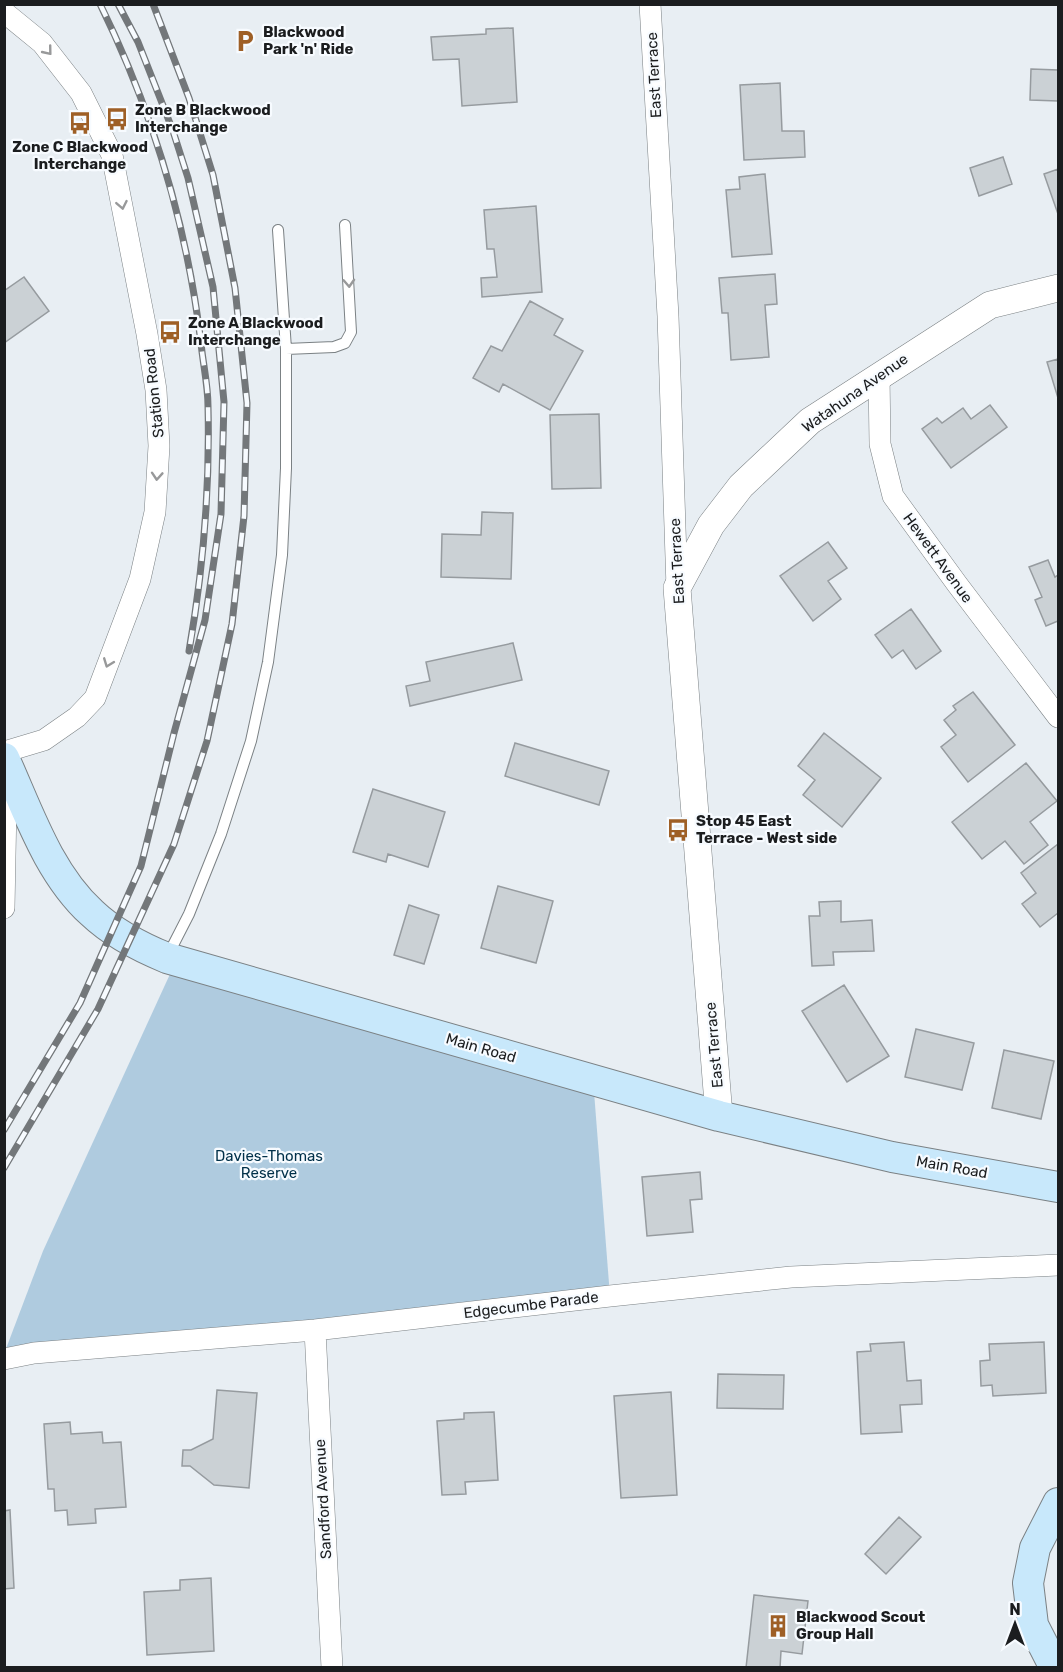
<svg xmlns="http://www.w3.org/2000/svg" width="1063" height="1672" font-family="Rubik,sans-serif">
  <rect width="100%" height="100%" fill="#e8eef3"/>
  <path fill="#afcbdf" d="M176 961 593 1079 610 1296 4 1354 43 1251Z"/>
  <path fill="#cbd1d5" stroke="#969b9f" stroke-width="1.5" d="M513 28 517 102 462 106 459 59 433 60 431 37 486 34V29Z
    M1031 69 1058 70V101L1030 100Z
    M780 83 782 131H804L805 157 744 160 740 85Z
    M1003 157 1012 184 979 196 970 168Z
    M1058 169V214L1044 174Z
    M765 174 772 254 732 257 726 190 740 189 739 177Z
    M536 206 542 292 482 297 481 278 497 277 494 249H487L484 210Z
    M775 274 777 304 765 305 769 357 731 360 728 313H722L719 278Z
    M24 277 49 311 4 343V291Z
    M530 301 563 319 554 335 583 351 550 410 503 384 499 392 473 378 491 346 502 351Z
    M1058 359V398L1047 362Z
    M990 405 1007 427 951 468 922 429 937 418 942 423 963 408 971 419Z
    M599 414 601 488 552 489 550 415Z
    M482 512 513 513 511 579 441 577 442 534 481 535Z
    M828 542 847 568 828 581 841 599 813 621 780 576Z
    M1048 560 1055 577 1058 575V621L1046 626 1035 600 1042 597 1029 567Z
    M911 609 941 651 916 669 903 650 892 658 875 635Z
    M513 643 522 680 410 706 406 686 430 681 426 662Z
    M973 692 1015 745 968 782 941 747 956 735 944 720 956 710 953 706Z
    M824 733 881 778 842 827 803 795 815 780 798 766Z
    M515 743 609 771 599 805 505 776Z
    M1026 763 1057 801 1030 822 1048 845 1024 864 1005 841 982 859 952 822Z
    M373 789 445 812 428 867 388 854 386 862 353 852Z
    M1058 844V913L1040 927 1022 904 1036 893 1021 873Z
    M498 886 553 901 536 963 481 948Z
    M841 901V922L872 920 874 951 833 952 834 965 812 966 809 916H820L819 902Z
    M409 905 439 915 424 964 394 955Z
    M844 985 889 1056 847 1082 802 1011Z
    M916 1029 974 1043 962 1090 905 1077Z
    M1004 1050 1054 1061 1041 1119 992 1108Z
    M700 1172 702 1199 690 1200 693 1232 647 1236 642 1177Z
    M904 1342 907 1381 921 1380 922 1404 900 1405 902 1432 861 1434 857 1352 871 1351 870 1344Z
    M1044 1342 1046 1393 993 1396 992 1385 981 1386 980 1361 990 1360 989 1344Z
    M718 1374 784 1375 783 1409 717 1408Z
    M217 1390 257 1393 249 1488 214 1485 190 1466H182L183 1450H191L213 1439Z
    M671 1392 677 1495 621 1498 614 1396Z
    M494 1412 498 1480 465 1482 466 1494 442 1495 437 1421 464 1419V1413Z
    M70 1422 71 1434 102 1432 103 1443 121 1442 126 1507 95 1509 96 1523 68 1525 67 1510 55 1511 54 1489H48L44 1424Z
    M10 1510 14 1588 4 1589V1511Z
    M899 1517 921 1537 886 1574 865 1554Z
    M211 1578 214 1651 147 1655 144 1592 180 1590V1580Z
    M754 1595 808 1601 802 1654 781 1651 780 1668H746Z"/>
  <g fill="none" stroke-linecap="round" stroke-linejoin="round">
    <g stroke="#7b8184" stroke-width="12">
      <path id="service" d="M286 349 334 347 345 343 351 332 345 225
        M168 955 189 914 221 834 251 741 268 662 282 555 286 468V349L278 230"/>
    </g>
    <g stroke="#7b8184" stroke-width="22">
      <path id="minor" d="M650 4 668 316 677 588
        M4 12 42 43 81 93 112 155 147 334 156 390 159 446 155 512 140 579 95 698 77 717 44 740 4 752
        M879 375 880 444 893 496 957 584 1058 717
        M4 781 6 804 4 908
        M315 1330 332 1668
        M4 1359 34 1353 315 1330 610 1296 791 1277 1058 1265"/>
    </g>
    <g stroke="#7b8184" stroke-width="28">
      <path id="tertiary" d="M719 1116 677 588 711 525 741 486 810 421 990 305 1058 288"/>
    </g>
    <g stroke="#7b8184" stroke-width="32">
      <path id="secondary" d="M4 758C28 811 48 873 92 913 113 933 140 947 167 958L719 1116 892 1157 1058 1187
        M1055 1668 1033 1625 1028 1583 1035 1548 1058 1503"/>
    </g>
    <use href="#service" stroke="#fff" stroke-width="10"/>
    <use href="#minor" stroke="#fff" stroke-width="21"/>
    <use href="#tertiary" stroke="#fff" stroke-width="27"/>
    <use href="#secondary" stroke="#c8e8fb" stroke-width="30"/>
    <g stroke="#73777a" stroke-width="7">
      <path id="rail" d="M100 4C152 110 187 226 201 343 203 364 208 385 208 406 210 488 203 571 189 651
        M4 1130 80 1003 141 866 174 733 205 620 221 514 224 402 213 287 188 178 173 131 138 42 118 4
        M4 1168 98 1009 174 844 207 741 232 624 244 516 247 403 235 288 213 175 189 98 153 4"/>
    </g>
    <use href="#rail" stroke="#f7fbff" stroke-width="4.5" stroke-dasharray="14" stroke-linecap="butt"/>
  </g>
  <defs><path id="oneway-chevron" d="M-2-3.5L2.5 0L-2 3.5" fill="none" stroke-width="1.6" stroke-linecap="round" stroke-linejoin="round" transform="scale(1.5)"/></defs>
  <g stroke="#98999a">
    <use href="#oneway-chevron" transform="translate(48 51) rotate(51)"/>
    <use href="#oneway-chevron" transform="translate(122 205) rotate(79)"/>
    <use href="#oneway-chevron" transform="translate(349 283) rotate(87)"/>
    <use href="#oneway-chevron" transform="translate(157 476) rotate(94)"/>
    <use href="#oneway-chevron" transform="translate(108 663) rotate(111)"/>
  </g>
  <defs>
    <g id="parking-bare" transform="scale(1.8)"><path d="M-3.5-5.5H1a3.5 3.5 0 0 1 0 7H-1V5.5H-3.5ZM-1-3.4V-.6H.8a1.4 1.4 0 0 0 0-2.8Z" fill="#9e5f26" stroke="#f7fbff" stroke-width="2.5" paint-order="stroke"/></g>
    <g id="bus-bare" transform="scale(1.8)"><path d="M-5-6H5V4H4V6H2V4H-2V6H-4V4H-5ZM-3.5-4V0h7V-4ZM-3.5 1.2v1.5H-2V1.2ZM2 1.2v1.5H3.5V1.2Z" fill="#9e5f26" stroke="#f7fbff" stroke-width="2.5" paint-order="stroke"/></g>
    <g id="building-bare" transform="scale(1.8)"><path d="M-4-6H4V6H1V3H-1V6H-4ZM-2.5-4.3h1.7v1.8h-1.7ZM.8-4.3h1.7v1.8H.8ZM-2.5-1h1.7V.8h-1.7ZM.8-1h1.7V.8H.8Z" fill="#9e5f26" stroke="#f7fbff" stroke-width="2.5" paint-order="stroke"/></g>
  </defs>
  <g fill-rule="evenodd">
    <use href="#parking-bare" x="245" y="41"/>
    <use href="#bus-bare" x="117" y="119"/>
    <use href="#bus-bare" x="80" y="123"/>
    <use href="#bus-bare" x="170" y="332"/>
    <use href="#bus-bare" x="678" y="830"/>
    <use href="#building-bare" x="778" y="1626"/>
  </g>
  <g text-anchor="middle" stroke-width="4.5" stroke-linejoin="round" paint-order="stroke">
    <g font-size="15" font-weight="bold" fill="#1b1d1f" stroke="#f7fbff" text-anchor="start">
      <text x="263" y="37">Blackwood<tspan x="263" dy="17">Park 'n' Ride</tspan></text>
      <text x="135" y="115">Zone B Blackwood<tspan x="135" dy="17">Interchange</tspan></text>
      <text x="80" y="152" text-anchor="middle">Zone C Blackwood<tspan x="80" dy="17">Interchange</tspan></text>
      <text x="188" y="328">Zone A Blackwood<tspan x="188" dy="17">Interchange</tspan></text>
      <text x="696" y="826">Stop 45 East<tspan x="696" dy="17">Terrace - West side</tspan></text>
      <text x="796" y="1622">Blackwood Scout<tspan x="796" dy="17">Group Hall</tspan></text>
    </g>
    <g font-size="15" fill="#1b1d1f" stroke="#f7fbff">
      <text transform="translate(654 75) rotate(-93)" y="5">East Terrace</text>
      <text transform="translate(154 393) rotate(-96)" y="5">Station Road</text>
      <text transform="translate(855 393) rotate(-35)" y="5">Watahuna Avenue</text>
      <text transform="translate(938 558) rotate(54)" y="5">Hewett Avenue</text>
      <text transform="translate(677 561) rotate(-93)" y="5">East Terrace</text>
      <text transform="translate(714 1045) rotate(-95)" y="5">East Terrace</text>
      <text transform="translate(481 1048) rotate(16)" y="5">Main Road</text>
      <text transform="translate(952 1167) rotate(10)" y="5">Main Road</text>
      <text transform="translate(531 1305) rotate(-7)" y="5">Edgecumbe Parade</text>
      <text transform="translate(323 1499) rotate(-93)" y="5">Sandford Avenue</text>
    </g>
    <g font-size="15" fill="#013049" stroke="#f7fbff">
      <text x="269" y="1161">Davies-Thomas<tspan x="269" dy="17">Reserve</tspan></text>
    </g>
  </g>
  <rect width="1063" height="1672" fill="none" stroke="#1b1d1f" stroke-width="12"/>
  <g transform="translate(1015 1624)" stroke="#f7fbff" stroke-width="4.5" paint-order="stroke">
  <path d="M0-4.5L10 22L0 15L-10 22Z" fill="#1b1d1f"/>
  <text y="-9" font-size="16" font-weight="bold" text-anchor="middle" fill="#1b1d1f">N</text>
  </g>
</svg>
